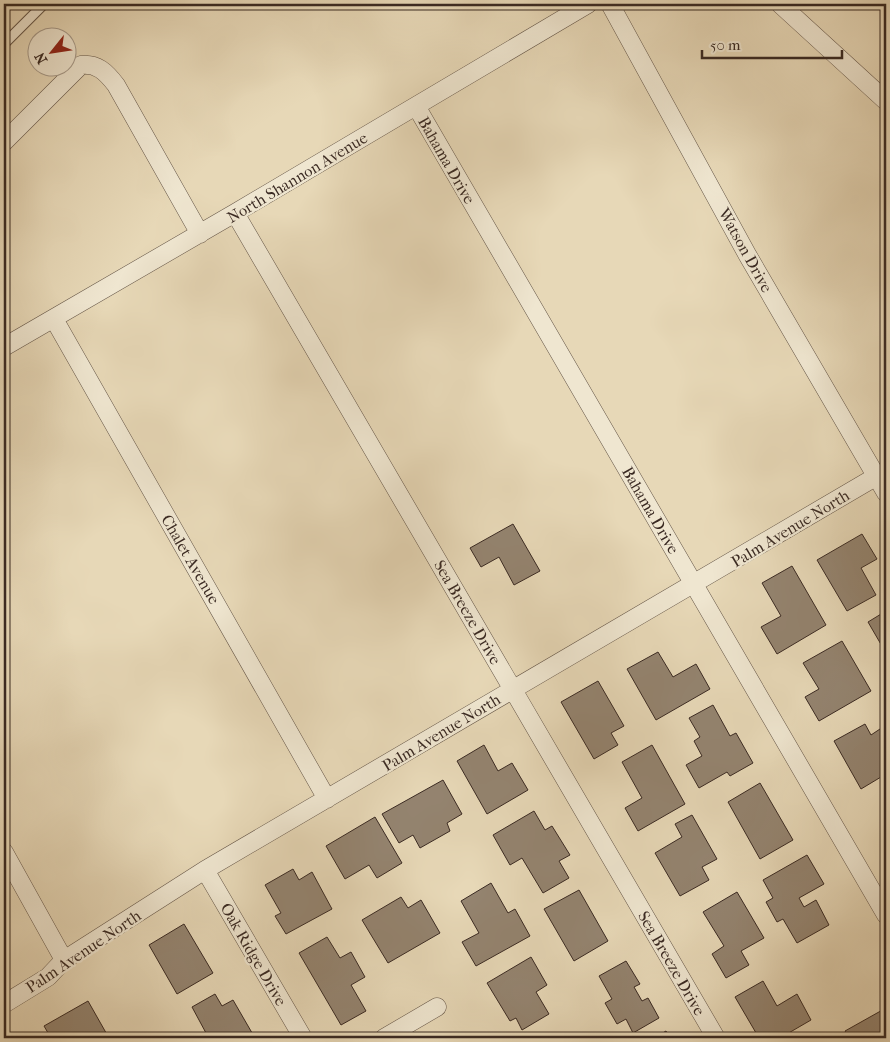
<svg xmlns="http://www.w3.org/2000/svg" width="890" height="1042" font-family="'IM FELL French Canon',serif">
  <rect width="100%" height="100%" fill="#e7d8b7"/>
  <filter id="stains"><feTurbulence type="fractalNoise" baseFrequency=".004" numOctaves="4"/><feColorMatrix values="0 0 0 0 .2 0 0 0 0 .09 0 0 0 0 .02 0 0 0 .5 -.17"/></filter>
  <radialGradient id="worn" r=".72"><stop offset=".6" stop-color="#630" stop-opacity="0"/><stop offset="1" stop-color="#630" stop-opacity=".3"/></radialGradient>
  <path fill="#948470" stroke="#3a2a23" d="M513 524 540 571 514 585 499 557 481 567 470 548Z
    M862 534 877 559 861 568 876 595 847 611 817 560Z
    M792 566 826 625 777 654 761 627 781 616 762 583Z
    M886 611V653L868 622Z
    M842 641 871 691 819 721 805 697 819 689 803 663Z
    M658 652 673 677 696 664 710 689 656 720 627 669Z
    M598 681 624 726 611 733 618 745 594 759 561 702Z
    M713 705 730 736 736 733 753 763 730 776 727 772 699 788 686 765 702 756 694 741 700 737 689 718Z
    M865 724 871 735 880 729 886 741V774L861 789 834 741Z
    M484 745 498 771 512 763 528 790 487 814 457 761Z
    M652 745 685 804 638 831 625 808 642 798 622 762Z
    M443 780 462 814 447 823 450 831 420 848 413 835 399 843 382 814Z
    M760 783 793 840 760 859 728 802Z
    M534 811 545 830 552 826 570 855 559 861 569 878 543 893 522 858 510 865 493 835Z
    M692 815 717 859 702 867 709 880 680 896 655 853 682 837 675 824Z
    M375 817 402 863 377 878 369 865 345 879 326 846Z
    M807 855 824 884 799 898 804 907 816 900 829 925 797 943 783 919 777 922 766 902 773 898 763 880Z
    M293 869 299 880 312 872 332 909 286 934 275 916 281 913 265 885Z
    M491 883 508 913 515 909 530 936 476 966 462 942 479 933 461 901Z
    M579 890 608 941 574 961 544 909Z
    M737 892 764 938 741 951 749 965 726 978 712 954 724 946 703 912Z
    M401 897 408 908 421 900 440 933 388 963 362 920Z
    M184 924 213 973 177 994 149 945Z
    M327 937 340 958 351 952 365 977 351 985 366 1011 341 1025 299 953Z
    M531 957 547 985 536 992 549 1014 522 1030 516 1018 510 1021 487 983Z
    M626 961 640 984 634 987 642 1001 648 998 659 1018 633 1033 626 1019 617 1024 605 1003 612 999 599 976Z
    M763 981 777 1006 797 994 811 1020 780 1038H759L735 997Z
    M215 994 222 1006 233 1000 255 1038H197L206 1033 192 1007Z
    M88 1001 109 1038H51L44 1026Z
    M886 1008V1038H849L845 1031Z
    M666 1031 670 1038H654Z"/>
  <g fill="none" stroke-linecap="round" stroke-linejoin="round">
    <g stroke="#655648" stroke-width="11">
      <path id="service" d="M4 44 44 4"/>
    </g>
    <g stroke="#655648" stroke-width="19">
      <path id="minor" d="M610 4 748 256 886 493
        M780 4 886 101
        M416 106 886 915
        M4 142 81 65C97 63 106 72 116 85L200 234
        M235 213 716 1038
        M54 319 327 799
        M4 347 235 213 588 4
        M4 852 64 960
        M205 870 303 1038
        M4 1004 48 977 64 960 205 870 877 476 886 480
        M384 1038 437 1007"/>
    </g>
    <use href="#service" stroke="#efe6d0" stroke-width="9"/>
    <use href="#minor" stroke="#efe6d0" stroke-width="18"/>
  </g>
  <g text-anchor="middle" stroke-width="4.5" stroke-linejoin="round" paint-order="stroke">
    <g font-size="16" fill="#3a2a23" stroke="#efe6d0">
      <text transform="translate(447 160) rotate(60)" y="6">Bahama Drive</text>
      <text transform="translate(297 177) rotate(-31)" y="6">North Shannon Avenue</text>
      <text transform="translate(746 250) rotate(61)" y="6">Watson Drive</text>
      <text transform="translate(651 510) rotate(60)" y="6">Bahama Drive</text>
      <text transform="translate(790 528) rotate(-31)" y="6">Palm Avenue North</text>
      <text transform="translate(191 559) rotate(60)" y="6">Chalet Avenue</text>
      <text transform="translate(468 612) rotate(60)" y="6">Sea Breeze Drive</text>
      <text transform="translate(441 732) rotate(-31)" y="6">Palm Avenue North</text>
      <text transform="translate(83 951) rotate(-34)" y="6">Palm Avenue North</text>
      <text transform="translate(254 954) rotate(60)" y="6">Oak Ridge Drive</text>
      <text transform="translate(672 963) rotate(60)" y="6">Sea Breeze Drive</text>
    </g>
  </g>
  <rect width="890" height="1042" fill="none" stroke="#e7d8b7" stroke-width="20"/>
  <rect x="5" y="5" width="880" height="1032" fill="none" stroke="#3a2a23" stroke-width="2.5"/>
  <rect x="10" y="10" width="870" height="1022" fill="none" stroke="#3a2a23"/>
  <g transform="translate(52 52) rotate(240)"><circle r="24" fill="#efe6d0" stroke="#a79b8b"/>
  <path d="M0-4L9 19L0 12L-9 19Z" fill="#8f2418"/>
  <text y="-8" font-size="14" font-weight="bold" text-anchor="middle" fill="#3a2a23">N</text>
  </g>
  <path d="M702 50v8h140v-8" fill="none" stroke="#3a2a23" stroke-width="2.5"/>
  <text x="710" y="50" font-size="15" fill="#3a2a23" stroke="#efe6d0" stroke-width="4" paint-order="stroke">50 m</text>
  <rect width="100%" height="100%" filter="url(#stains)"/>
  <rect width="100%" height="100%" fill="url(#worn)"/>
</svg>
